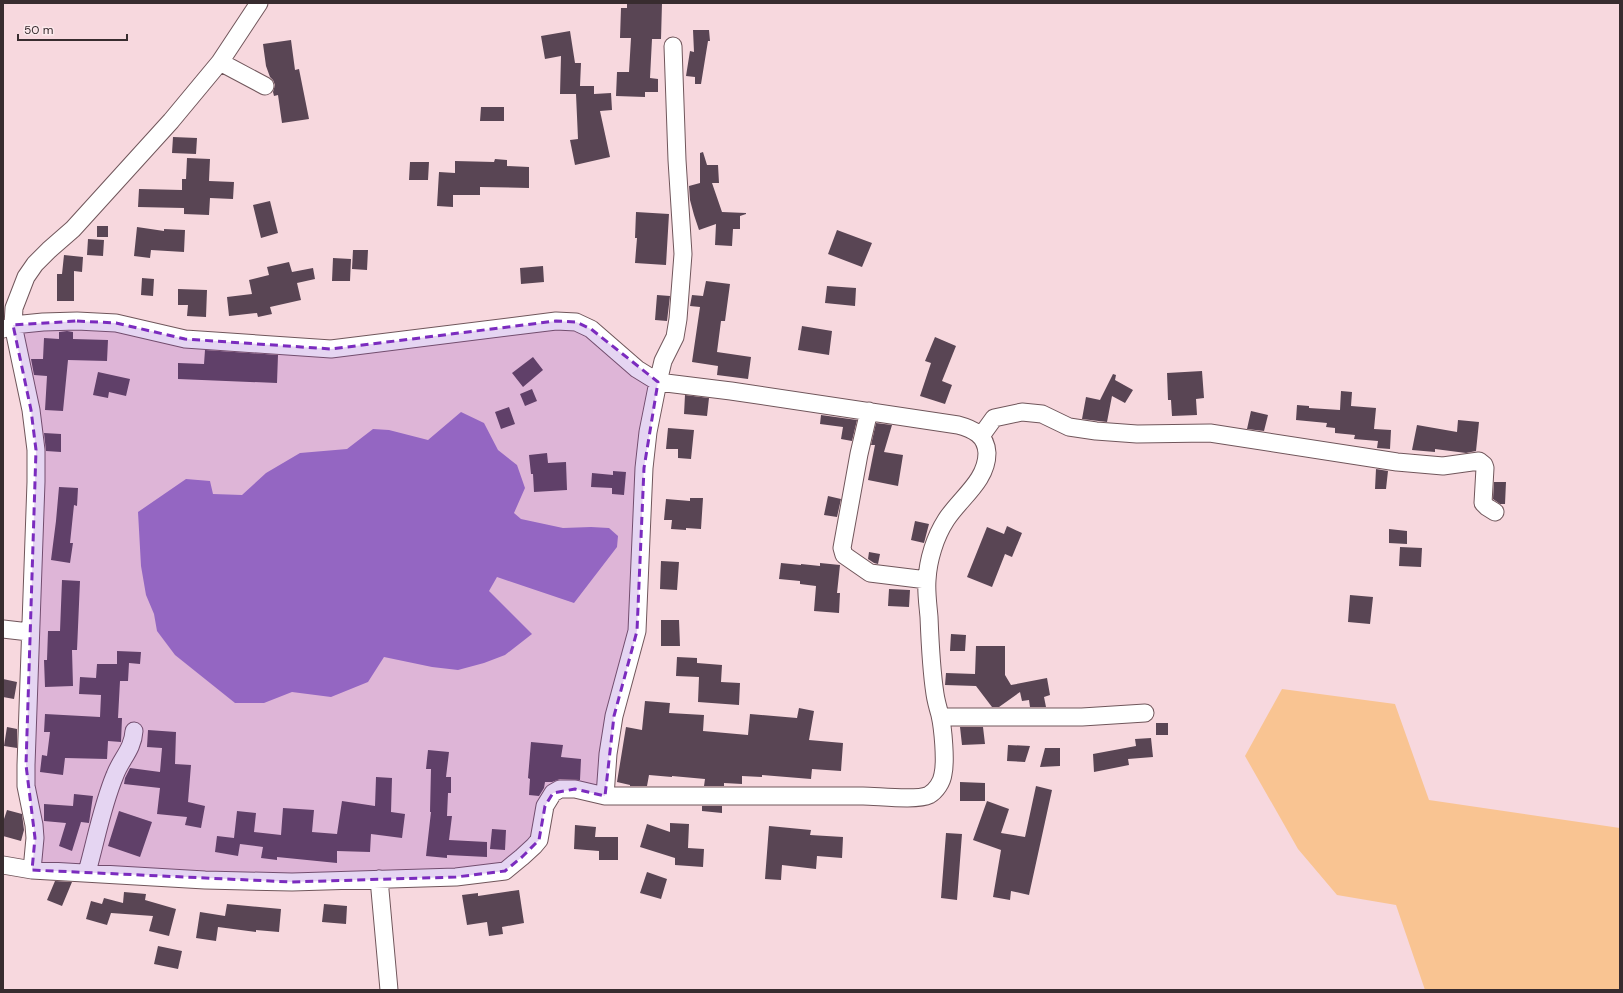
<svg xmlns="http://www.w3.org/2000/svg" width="1623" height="993" font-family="'DM Sans',sans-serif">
  <rect width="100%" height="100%" fill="#f7d8de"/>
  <path fill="#f9c492" d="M1282 689 1395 704 1429 800 1620 828V990H1425L1396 905 1337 895 1298 849 1245 756Z"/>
  <path fill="#9a75c4" d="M461 412 484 423 498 450 517 465 525 488 514 513 521 519 563 528 591 527 609 528 618 536 617 547 574 603 497 577 489 591 532 634 505 655 484 663 458 670 432 667 384 657 368 682 331 697 292 692 264 703H235L175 655 157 631 154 614 146 595 141 566 138 512 186 479 210 481 213 494 242 495 266 473 300 453 347 449 373 429 389 430 428 440Z"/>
  <path fill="#594554" d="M627 3H662L661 39H652L650 78 658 79V92H645V97L616 96 617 72H629L631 38H620L621 8H627Z
    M693 30H709L710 41H708L701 84H695V77L686 76 690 51 694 52Z
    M570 31 575 63H581L580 86H594V94L611 93 612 110 600 111 610 157 575 165 570 140 578 139 576 94H560L561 56 545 59 541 36Z
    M291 40 295 70 299 69 309 119 282 123 278 95 274 96 273 92 275 85 273 80 270 77 266 66 263 44Z
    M481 107H504V121H480Z
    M173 137 197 138 196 154 172 153Z
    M703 152 707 165H718L719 183H712L722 212 746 213V214L740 216V229H733L732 246 715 245 716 224 699 230 694 215 690 200 689 186 700 183V153Z
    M187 158 210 159 209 181 234 182 233 199 210 198 209 215 184 214V208L138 207 139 189 182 190V179H186Z
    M495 159 507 160V166L529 167V188L480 187V195H453V207L437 206 439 172 455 173V161L494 162Z
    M410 162H429L428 180H409Z
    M270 201 278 233 261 238 253 205Z
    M636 212 669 214 666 265 635 263 637 238H635Z
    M97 226H108V237H97Z
    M137 227 164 231V229L185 230 184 252 151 250 150 258 134 256Z
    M837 230 872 243 862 267 828 254Z
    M88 239 104 240 103 256 87 255Z
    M353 250H368L367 270 352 269Z
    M64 255 83 257 82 272 74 271V301H57V274H62Z
    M333 258 351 259 350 281H332Z
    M289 262 292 272 313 268 315 279 297 283 301 300 270 307 272 314 258 317 257 313 229 316 227 297 252 294 249 280 269 275 267 267Z
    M543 266 544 282 521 284 520 268Z
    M142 278 154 279 153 296 141 295Z
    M706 281 730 284 725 321H721L717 352 751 357 748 379 717 375 718 366 692 362 700 307 690 306 692 295 703 296Z
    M827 286 856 288 855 306 825 303Z
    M178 289 207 290 206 317 187 316 188 305H178Z
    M657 295 670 296 667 321 655 320Z
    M802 326 832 331 829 355 798 350Z
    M67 331 73 332V339L108 340 107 361 68 360 63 411 45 410 47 376 34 375 31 359H43L44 338 59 339V332Z
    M935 337 956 346 942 381 952 385 945 404 920 396 931 363 925 361Z
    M205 350 278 355 277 383 178 379V363L204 364Z
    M533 357 543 370 523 387 512 373Z
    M1202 371 1204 398 1196 399 1197 415 1172 416 1171 400H1168L1167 373Z
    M98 372 130 379 126 396 109 392 108 398 93 395Z
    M1113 374 1116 375 1115 380 1133 390 1125 403 1112 396 1107 422 1082 419 1086 397 1100 400Z
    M532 389 537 401 525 406 520 394Z
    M1341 391 1352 392 1351 406 1376 408 1374 429 1391 430 1390 449 1377 448 1378 441 1354 439 1355 435 1335 433V428L1326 427 1327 423 1296 420 1297 405 1309 406V408L1340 410Z
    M685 395 709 398 707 416 684 414Z
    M509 407 515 424 501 429 495 412Z
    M1251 411 1268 415 1264 431 1247 429Z
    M821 415 857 420 852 441 841 439 843 427 820 424Z
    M1458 420 1479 422 1476 451 1466 453 1435 449V452L1412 450 1417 425 1457 432Z
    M876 423 892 425 884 452 903 455 898 486 868 480 875 445H871Z
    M668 428 694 430 691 459 678 458V449H666Z
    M44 433 61 434V452L46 451Z
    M547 453 548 463 566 462 567 490 534 492 533 474H531L529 455Z
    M1376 469 1388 471 1386 489H1375Z
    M613 471 626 472 624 495 612 494V488L591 487 592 473 613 475Z
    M1494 482H1506L1505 504H1500L1493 499Z
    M59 487 78 488 77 506 74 505 70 543H73L70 563 51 560 56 521Z
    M828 496 841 499 837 517 824 515Z
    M690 498H703L701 529 686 528V530L671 529 672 520H664L666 499 690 501Z
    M915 521 929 524 924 543 911 540Z
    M1007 526 1022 533 1012 557 1005 554 992 587 967 577 987 527 1004 534Z
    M1389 529 1407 531V544L1389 543Z
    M1400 547 1422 548 1421 567 1399 566Z
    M869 552 880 554 878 564 874 563 868 559Z
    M661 561 679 562 677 590 660 589Z
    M781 563 801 565V564L820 566V563L840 565 837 593H840L839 613 814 611 816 586 800 584V581L779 579Z
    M62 580 80 581 77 650H72L73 686 45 687 44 660H47L48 631H60Z
    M889 589 910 590 909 607 888 606Z
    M1350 595 1373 597 1370 624 1348 622Z
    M661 620H679L680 646H661Z
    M951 634 966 635 965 651H950Z
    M976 646H1005V675L1011 685 1047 678 1050 695 1044 697 1046 707H1030L1029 700 1022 701 1020 692 999 707H992L976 686 945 685 946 673 975 674Z
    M117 651 141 652 140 664 129 663 128 681H120L118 718H122L121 742 108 741 107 759 65 758 63 775 40 772 42 755 47 756 50 732H44L45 714 100 717 101 695 79 694 80 677 96 678 97 664H117Z
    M677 657 697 658V663L722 665 721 682 740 683 739 705 698 702 699 677 676 676Z
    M3 679 17 682 14 699 3 697Z
    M645 701 670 703 669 713 704 715 703 731 748 735 750 714 797 718 799 708 814 711 809 740 843 743 841 771 812 769 811 779 762 775V777L742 776V784L724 783V786H704L705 779 672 776V777L649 775 647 786H630V785L617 782 626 727 642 730Z
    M1156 723H1168V735H1156Z
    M7 727 17 729V748L4 746Z
    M960 727H983L985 744 962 745Z
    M148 730 176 732 175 764 191 765 188 802 205 806 201 828 185 825 187 817 157 814 160 788 124 784 125 778 130 768 160 772 162 748 147 747Z
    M1151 738 1153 757 1128 759 1129 765 1094 772 1093 754 1136 746 1135 739Z
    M531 742 563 745 561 757 581 759 580 780 560 779 552 782H545L544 788 539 796 529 795 530 779 528 778Z
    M1008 745 1030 746 1025 762 1007 761Z
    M1045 748H1060V766L1040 767Z
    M428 750 449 752 446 777H451V793H448L447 816H452L449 840 487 842V857L447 855V858L426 856 431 812H430L431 769H426Z
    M376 777 392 778 391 812 405 814 402 838 371 834 370 852 337 851V863L277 857V860L261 858 263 847 240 844 238 856 215 852 217 836 234 838 237 811 256 813 254 832 281 835 283 808 314 810 312 832 337 834 342 801 375 806Z
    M960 782 985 783V801H960Z
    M1036 786 1052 790 1029 895 1011 891 1010 900 993 897 1001 850 973 840 987 801 1009 809 1001 833 1025 837Z
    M74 794 93 796 89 823 81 822 72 851 59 846 66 823 44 821V804L73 806Z
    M702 806H722V813L702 811Z
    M7 810 22 814 24 830 21 841 3 836V822Z
    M119 811 152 822 140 857 108 846Z
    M670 823 689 824 688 848 704 849 703 867 675 865V858L640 847 647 824 670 832Z
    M575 825 596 827 595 837H618V860H599V851L574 849Z
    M769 826 811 830 810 835 843 837 842 858 817 856 816 869 782 865 781 880 765 879Z
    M492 829 506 830 505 850 490 849Z
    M946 833 962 834 957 900 941 898Z
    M647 872 667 879 661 899 640 893Z
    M55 881 72 882 62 906 47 900Z
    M519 890 524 923 502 927 503 934 489 936 487 922 467 925 462 895 478 893V896Z
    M124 892 146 894 145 900 176 909 169 936 149 931 153 916 111 913 107 925 86 919 91 901 102 904 104 898 123 903Z
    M227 904 281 909 279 932 256 930V932L218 927 216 941 196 938 200 912 225 916Z
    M324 904 347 906 346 924 322 922Z
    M158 946 182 951 178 969 154 964Z"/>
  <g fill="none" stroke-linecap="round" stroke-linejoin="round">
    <g stroke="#70565b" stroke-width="19">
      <path id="street" d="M220 62 265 86
        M3 329 13 325 43 322 77 321 116 323 185 339 331 349 556 321 576 322 591 329 637 369 658 382 731 391 958 425C973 429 986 435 987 453 987 481 960 498 946 520 935 537 928 560 927 580 926 592 928 605 929 617 930 642 931 668 935 694 936 701 938 708 940 715 943 728 946 761 943 774 942 782 936 791 929 795 917 801 878 796 863 796 777 796 691 796 605 796L575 789H560L553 793 545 806 539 840 534 846 522 857 505 871 456 877 292 882 205 880 32 870 3 865
        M869 411 859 454 842 548 844 555 870 573 927 580
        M981 436 994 418 1022 412 1042 414 1069 427 1096 431 1137 434 1210 433 1397 462 1443 466 1479 461 1484 465 1485 468 1483 503 1487 507 1495 512
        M3 629 29 632
        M941 717H1082L1145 713
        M605 796 608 754 614 716 637 631 644 468 648 432 658 382 663 361 675 337 678 319 683 254 677 160 673 46
        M32 870 35 838 34 825 26 786V765L36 482V450L31 410 13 325 14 308 26 277 35 264 49 250 73 229 171 121 220 62 259 3
        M87 872C96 840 102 806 115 775 121 759 133 749 134 731
        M379 879 389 990"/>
    </g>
    <use href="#street" stroke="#fff" stroke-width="17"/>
  </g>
  <path fill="#7b2cbf" fill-opacity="0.2" stroke="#7b2cbf" stroke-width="3" stroke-dasharray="8 5" stroke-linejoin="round" d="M77 321 116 323 185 339 331 349 556 321 576 322 591 329 658 382 644 468 637 631 614 716 605 796 575 789 553 793 545 806 539 840 522 857 505 871 456 877 292 882 32 870 35 838 26 765 36 450 31 410 13 325Z"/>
  <rect width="1623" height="993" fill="none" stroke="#382c2f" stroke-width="8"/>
  <path d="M18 34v6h109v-6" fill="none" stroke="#382c2f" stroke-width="2"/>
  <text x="24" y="34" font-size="12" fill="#382c2f" stroke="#fce9ec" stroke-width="3" paint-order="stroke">50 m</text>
</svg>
